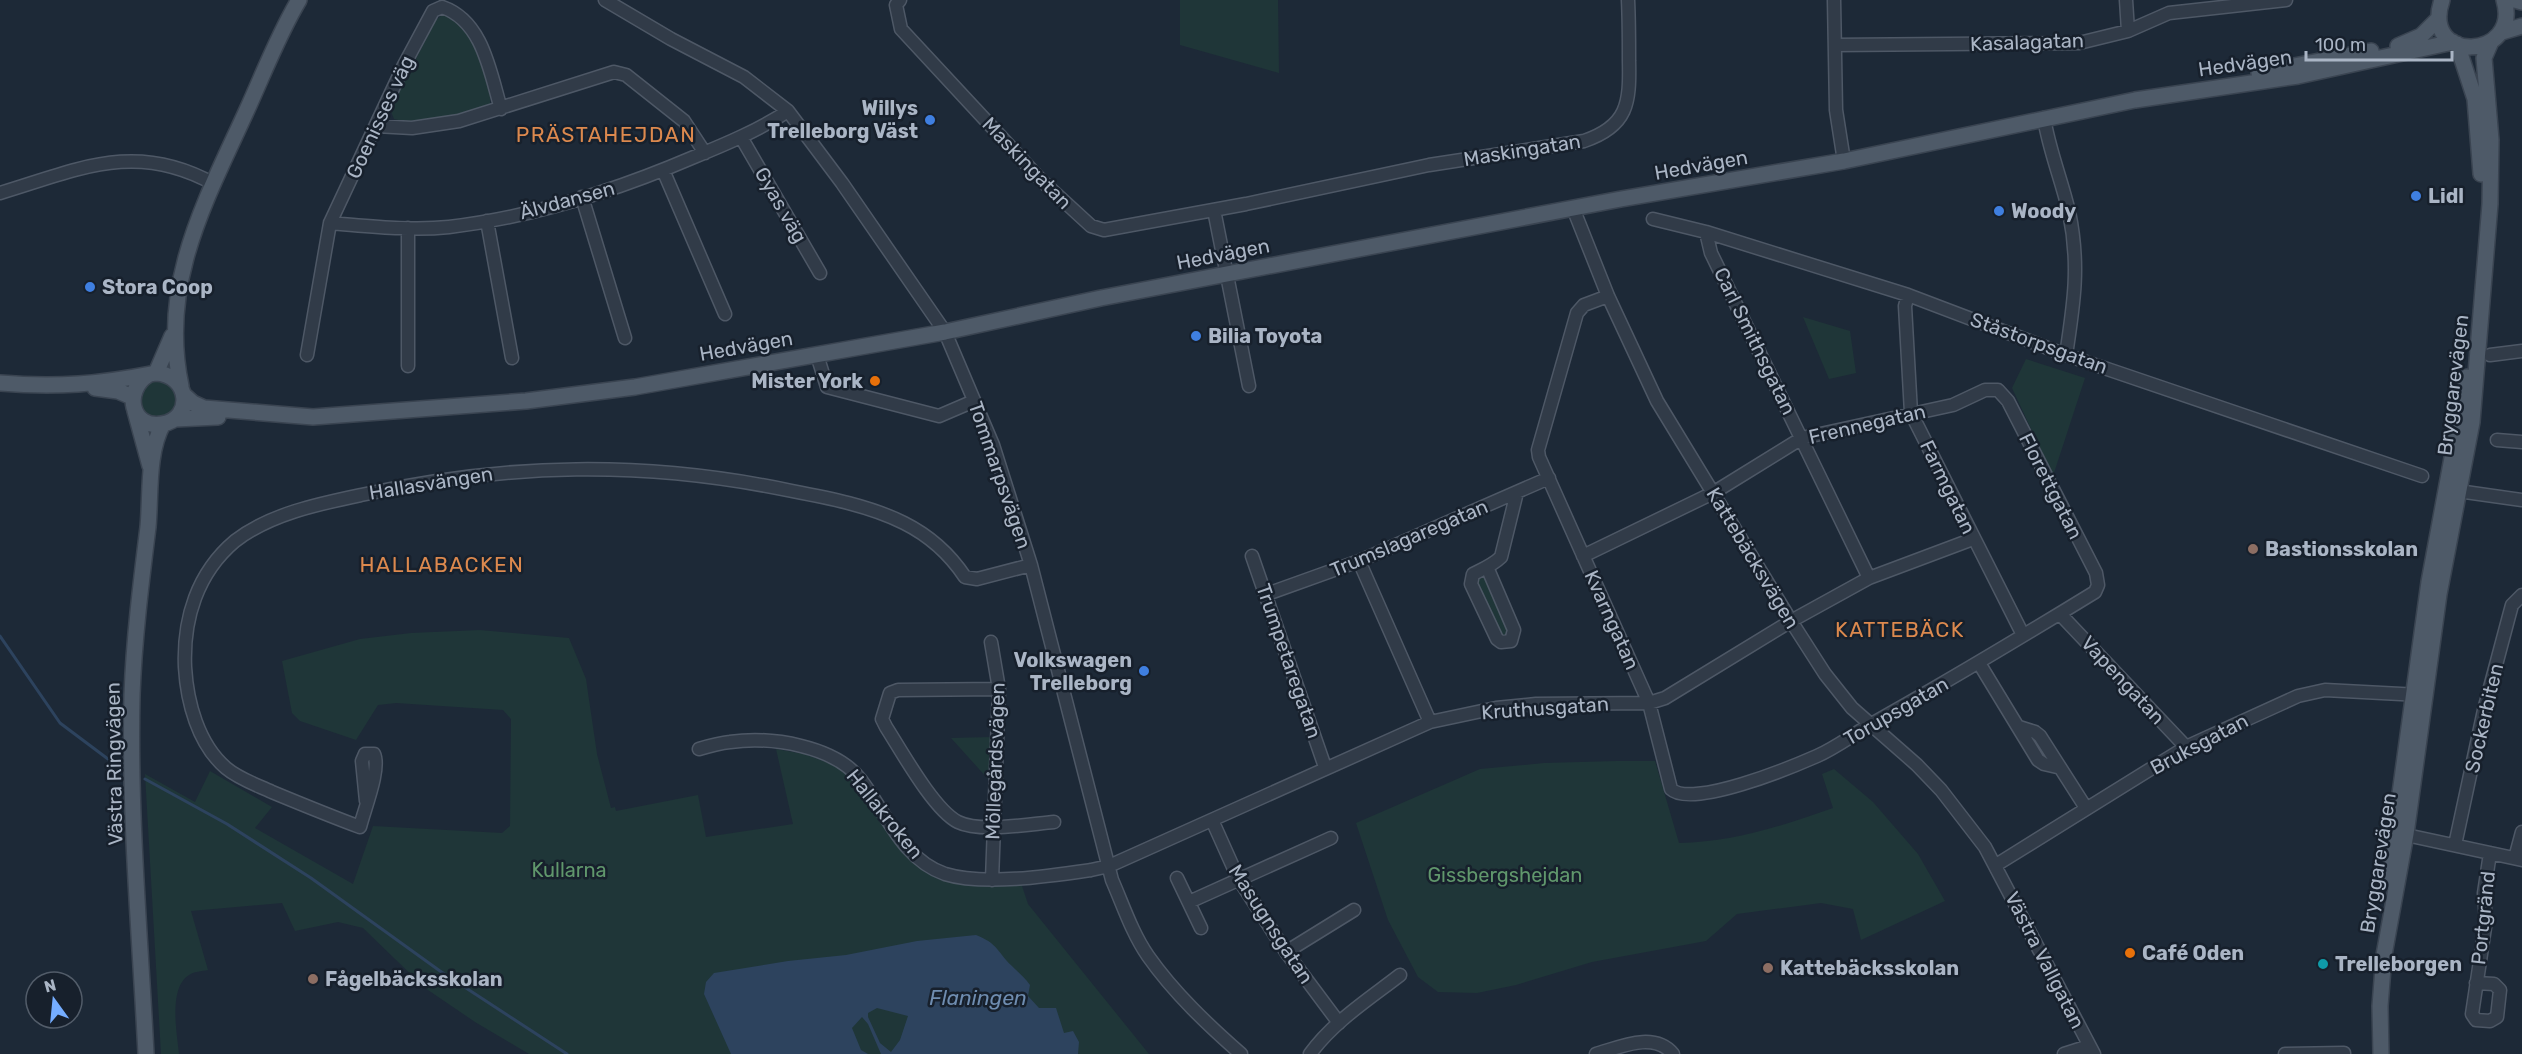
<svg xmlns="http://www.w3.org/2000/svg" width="2522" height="1054" font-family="Rubik,sans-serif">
  <rect width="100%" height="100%" fill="#1d2937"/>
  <path fill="#1f3638" d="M1180 0H1278L1279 73 1180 45Z
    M443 14C472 25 493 76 490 104L483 109C456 114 422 126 394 119L390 109 436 20Z
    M1803 317 1850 331 1856 373 1829 379Z
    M2026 359 2085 378 2053 476 2012 388Z
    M158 377 176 388V409L159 420 141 412 140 387Z
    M1482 575 1486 577 1511 631 1509 635H1501L1476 581 1477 577Z
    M480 630 569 638 586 679 597 754 611 808 615 807 616 811 698 795 706 837 793 824 776 749 804 754 837 766 856 785 890 837 915 865 962 884 1021 883 1028 904 1149 1054H529L475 1022 425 988 363 928 338 922 295 931 282 903 191 911 208 970C202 971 193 972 189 975 168 988 177 1033 179 1054H161L145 774 195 802 210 771 272 807 255 828 353 884 373 826 502 833 510 826 511 719 503 710 396 703 378 705 356 740 300 721 292 713 282 661 360 639 411 633Z
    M991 737 988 779 951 738Z
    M1616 761H1655L1679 843C1733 842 1782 826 1833 808L1822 774 1834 769 1873 802 1918 854 1945 901 1861 940 1853 909 1821 903 1737 914 1706 941 1592 962 1516 985 1477 993 1438 992 1418 977 1388 920 1356 823 1480 769 1544 763Z"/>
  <path fill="#2d435e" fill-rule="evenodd" d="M976 935C993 942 995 946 1006 960 1014 969 1023 975 1030 985L1028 996 1039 1008H1056L1064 1033 1073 1031 1079 1042 1078 1054H881L868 1024 862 1017 852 1028 861 1050 868 1054H731L704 994 706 982 714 973 788 961 846 955 917 941ZM877 1008 908 1016 900 1040 891 1052 880 1043 868 1017V1013Z"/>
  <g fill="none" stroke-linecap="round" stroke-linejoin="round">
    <path stroke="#2d435e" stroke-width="3" d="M0 636 60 723 108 759
      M145 779 227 824 311 878 440 971 567 1054"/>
    <g stroke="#4e5866" stroke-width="15">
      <path id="minor" d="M605 0 671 39 744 77 788 111 842 183 945 332 993 445 1031 565 1112 880C1123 905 1132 933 1148 956 1174 993 1208 1025 1241 1054
        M900 0 896 5 901 29 1042 181 1091 226 1104 230 1246 204 1429 165 1584 141C1628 126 1630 103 1629 61 1629 41 1629 20 1628 0
        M1834 0 1836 110 1844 161
        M2126 0 2128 31
        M1835 45 2079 43 2128 31 2169 13 2286 0
        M2044 118C2049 150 2062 181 2069 212 2080 264 2074 303 2066 355
        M376 126 412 128 459 121 614 72 626 75 684 121 705 153
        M741 137 820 273
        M663 170 725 314
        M0 193C77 170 135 140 214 184
        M582 197 625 338
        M1573 208 1608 296 1657 401 1791 621 1825 674 1852 708 1917 765 1941 790 1985 847 2094 1054
        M1214 210 1249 386
        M1653 219 1706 232 1908 295 2066 355 2422 476
        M487 221 512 358
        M330 223C369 226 410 231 449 227 533 217 617 190 694 157 726 144 759 130 788 111
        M1706 232 1711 253 1869 578
        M1908 295 1905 306 1911 413 2023 635
        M307 355 330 223 404 65 433 11 442 7C483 21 490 72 501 109
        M817 355 827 387 939 416 974 401
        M2490 355 2522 351
        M408 366V228
        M2497 440 2522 442
        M2451 490 2522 500
        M1252 556 1325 767
        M1583 556 1713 493 1802 438 1953 405 1985 390H1998L2008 401 2096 573 2098 585 2095 592C2020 638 1945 683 1868 726 1851 736 1835 748 1817 756 1792 767 1691 809 1671 789L1649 703 1539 457 1538 450 1577 313 1584 305 1608 296
        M1359 561 1430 722
        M1487 567 1514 630 1511 641 1501 642 1497 639 1471 584 1473 574C1483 569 1493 565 1501 557L1517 492
        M1267 594 1359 561 1549 478
        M2060 614 2186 747
        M991 642 999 689 992 880
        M1979 663 2038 760 2044 764 2057 767
        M999 689 898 690 890 693 882 719 886 727C902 752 934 810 958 822 980 833 1030 824 1054 822
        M2019 727 2035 732 2040 736 2086 808
        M699 749C709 746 720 743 730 742 771 736 835 746 861 780 887 814 902 859 945 874 984 886 1050 876 1091 870L1109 866 1430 722 1496 708 1536 704 1649 703 1665 698 1791 621 1869 578 1973 539
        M366 801 362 761 365 754H374C381 769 364 810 360 827 330 816 301 804 272 792 257 785 239 779 226 768 198 744 187 702 185 667 183 619 197 573 235 541 270 514 318 504 361 495 508 463 644 460 792 491 829 498 870 506 904 523 930 536 949 553 965 577L977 579 1031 565
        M1212 820 1238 878 1286 952 1339 1023
        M2397 833 2522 860
        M2455 845 2484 710 2509 616 2512 605 2522 595
        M2515 858 2522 832
        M1996 865 2186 747 2298 696 2325 690 2420 695
        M1177 878 1201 928
        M1189 902 1331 838
        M1286 952 1354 910
        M2476 983 2494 984 2500 990 2497 1017 2490 1021 2476 1020 2472 1014 2486 921 2484 893 2490 853
        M1310 1054C1333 1022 1369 999 1400 975
        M1596 1054C1620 1047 1654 1031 1673 1054
        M2064 1054 2089 1046
        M2285 1054 2344 1053"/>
    </g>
    <g stroke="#3a4451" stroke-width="18">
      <path id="major" d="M2442 0C2420 65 2522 60 2504 0
        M2515 0 2522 2
        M2502 32 2522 26
        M2457 44 2475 99 2481 174
        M2398 46 2421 36 2439 18
        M2259 73 2371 51
        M156 373 172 336
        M0 383C57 388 100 384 156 373 190 375 194 419 162 424 131 429 123 391 148 375
        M181 386C159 284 205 202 246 112 263 75 278 35 299 0
        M95 388 118 391 132 397
        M184 395 193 403 204 408 313 417 526 401 635 387 945 332 1101 298 1621 199 1844 161 2135 100 2298 76 2453 42
        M135 411 150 466
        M175 419 218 417
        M2388 881 2429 582 2467 377
        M146 1054C140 935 129 814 132 695 134 639 141 583 148 527 151 495 147 453 163 424
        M2381 1054 2380 1006 2384 955 2406 834 2439 594 2472 422 2490 204 2491 140 2484 58 2490 44"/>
    </g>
    <use href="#minor" stroke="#313b48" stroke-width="12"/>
    <use href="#major" stroke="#4e5a68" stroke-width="15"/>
  </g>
  <g fill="#3f7fe0" stroke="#17202c" stroke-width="2">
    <circle cx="930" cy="120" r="6"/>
    <circle cx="2416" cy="196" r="6"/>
    <circle cx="1999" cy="211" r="6"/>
    <circle cx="90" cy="287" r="6"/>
    <circle cx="1196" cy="336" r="6"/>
    <circle cx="1144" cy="671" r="6"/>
  </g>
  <g fill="#e8710a" stroke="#17202c" stroke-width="2">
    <circle cx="875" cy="381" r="6"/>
    <circle cx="2130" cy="953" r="6"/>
  </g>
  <g fill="#8d6e63" stroke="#17202c" stroke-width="2">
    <circle cx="2253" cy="549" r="6"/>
    <circle cx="1768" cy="968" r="6"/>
    <circle cx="313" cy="979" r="6"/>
  </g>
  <circle fill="#0f9aa8" stroke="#17202c" stroke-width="2" cx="2323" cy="964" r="6"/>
  <g text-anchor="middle" stroke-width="5" stroke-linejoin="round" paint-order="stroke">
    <g font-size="20" fill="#aab5c5" stroke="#17202c">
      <text transform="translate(2027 42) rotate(-2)" y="7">Kasalagatan</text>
      <text transform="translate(2245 63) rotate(-8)" y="7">Hedvägen</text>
      <text transform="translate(380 117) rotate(-65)" y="7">Goenisses väg</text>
      <text transform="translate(1522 150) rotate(-9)" y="7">Maskingatan</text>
      <text transform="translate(1027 163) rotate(46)" y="7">Maskingatan</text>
      <text transform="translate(1701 165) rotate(-10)" y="7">Hedvägen</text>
      <text transform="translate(567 200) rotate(-15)" y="7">Älvdansen</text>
      <text transform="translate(781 205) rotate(60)" y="7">Gyas väg</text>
      <text transform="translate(1223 254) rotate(-11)" y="7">Hedvägen</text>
      <text transform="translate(1755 341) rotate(64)" y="7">Carl Smithsgatan</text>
      <text transform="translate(2039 343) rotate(20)" y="7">Ståstorpsgatan</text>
      <text transform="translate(746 346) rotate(-10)" y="7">Hedvägen</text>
      <text transform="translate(2453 385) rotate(-83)" y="7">Bryggarevägen</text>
      <text transform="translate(1867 424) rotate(-13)" y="7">Frennegatan</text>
      <text transform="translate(1000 475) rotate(71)" y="7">Tommarpsvägen</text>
      <text transform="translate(431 483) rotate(-9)" y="7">Hallasvängen</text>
      <text transform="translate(2051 486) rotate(63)" y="7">Florettgatan</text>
      <text transform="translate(1948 487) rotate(64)" y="7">Farmgatan</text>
      <text transform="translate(1409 538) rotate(-23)" y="7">Trumslagaregatan</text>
      <text transform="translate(1753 558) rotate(59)" y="7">Kattebäcksvägen</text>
      <text transform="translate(1612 620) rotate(66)" y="7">Kvarngatan</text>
      <text transform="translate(1289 661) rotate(71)" y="7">Trumpetaregatan</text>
      <text transform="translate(2123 680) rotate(47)" y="7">Vapengatan</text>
      <text transform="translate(1545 708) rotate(-4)" y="7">Kruthusgatan</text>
      <text transform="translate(1896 711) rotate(-30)" y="7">Torupsgatan</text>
      <text transform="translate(2484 718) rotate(-77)" y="7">Sockerbiten</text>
      <text transform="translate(2199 744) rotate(-28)" y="7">Bruksgatan</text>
      <text transform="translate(995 761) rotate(-88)" y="7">Möllegårdsvägen</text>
      <text transform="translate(114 764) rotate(-91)" y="7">Västra Ringvägen</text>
      <text transform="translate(885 814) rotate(51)" y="7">Hallakroken</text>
      <text transform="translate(2378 863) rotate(-81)" y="7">Bryggarevägen</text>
      <text transform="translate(2483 918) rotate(-84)" y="7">Portgränd</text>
      <text transform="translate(1271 924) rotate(57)" y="7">Masugnsgatan</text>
      <text transform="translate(2045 960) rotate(63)" y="7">Västra Vallgatan</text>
    </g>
    <g font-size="20" font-weight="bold" fill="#aab5c5" stroke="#17202c" text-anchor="start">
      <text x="918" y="115" text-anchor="end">Willys<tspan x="918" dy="23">Trelleborg Väst</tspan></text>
      <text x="2428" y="203">Lidl</text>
      <text x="2011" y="218">Woody</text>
      <text x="102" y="294">Stora Coop</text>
      <text x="1208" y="343">Bilia Toyota</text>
      <text x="863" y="388" text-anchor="end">Mister York</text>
      <text x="2265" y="556">Bastionsskolan</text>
      <text x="1132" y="667" text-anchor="end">Volkswagen<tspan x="1132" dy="23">Trelleborg</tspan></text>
      <text x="2142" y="960">Café Oden</text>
      <text x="2335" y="971">Trelleborgen</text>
      <text x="1780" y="975">Kattebäcksskolan</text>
      <text x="325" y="986">Fågelbäcksskolan</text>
    </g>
    <g font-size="20" fill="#60976c" stroke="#17202c">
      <text x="569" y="877">Kullarna</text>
      <text x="1505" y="882">Gissbergshejdan</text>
    </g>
    <g font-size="21" letter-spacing="1.5" fill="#dc894e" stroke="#17202c">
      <text x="606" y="142">PRÄSTAHEJDAN</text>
      <text x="442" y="572">HALLABACKEN</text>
      <text x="1900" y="637">KATTEBÄCK</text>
    </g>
    <g font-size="21" font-style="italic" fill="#6f8db1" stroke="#17202c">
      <text x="978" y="1005">Flaningen</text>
    </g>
  </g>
  <g transform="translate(54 1000) rotate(345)"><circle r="28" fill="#17202c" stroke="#525c69" stroke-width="1.5"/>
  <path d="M0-4.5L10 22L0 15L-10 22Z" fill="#75adff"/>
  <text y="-9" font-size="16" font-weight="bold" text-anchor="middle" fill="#aab5c5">N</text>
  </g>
  <path d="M2306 51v9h146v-9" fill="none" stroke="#aab5c5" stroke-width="3"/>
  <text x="2315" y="51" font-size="18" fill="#aab5c5" stroke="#17202c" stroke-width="4.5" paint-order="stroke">100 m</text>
</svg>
